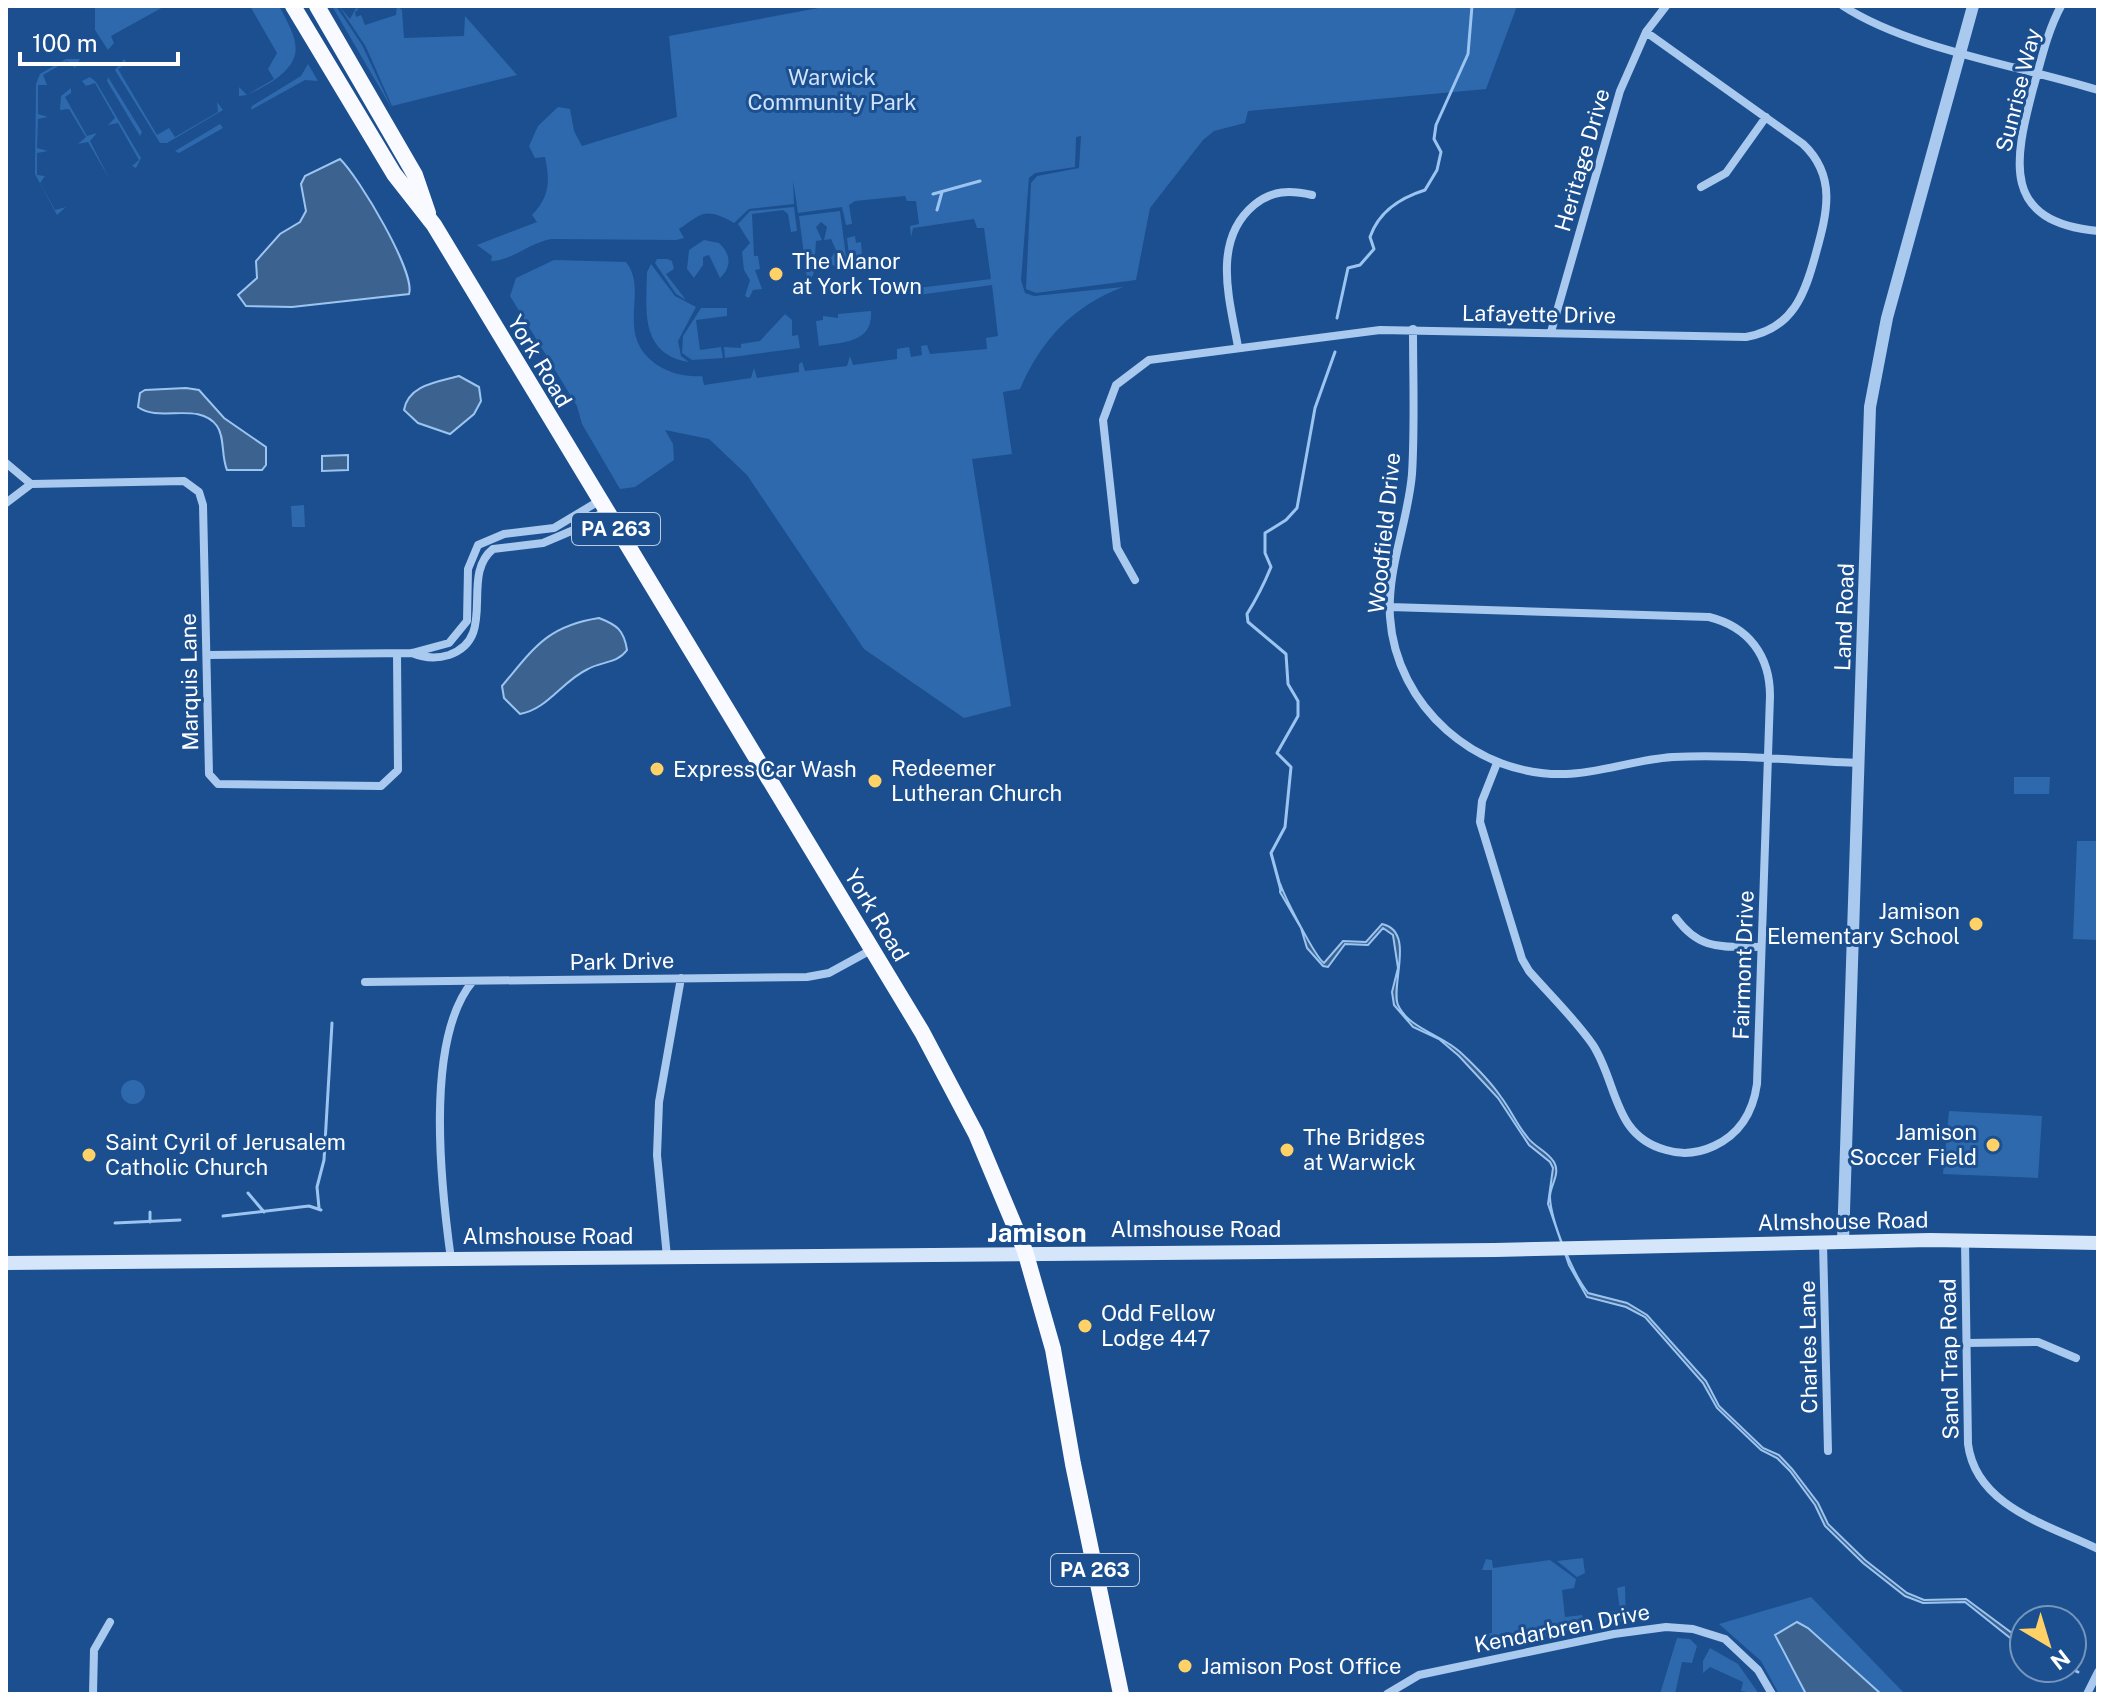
<svg xmlns="http://www.w3.org/2000/svg" width="2104" height="1700" font-family="'Public Sans',sans-serif">
  <rect width="100%" height="100%" fill="#1b4f8f"/>
  <path fill="#2e69ad" d="M95 6H165L111 36 114 43 108 50 95 30Z
    M250 6H279C298 41 308 59 268 84 258 89 250 96 239 96V87L247 95 274 79 268 69 277 53Z
    M332 6H336L362 45 392 109Z
    M339 6 350 19 356 8 359 9 355 12 356 17 361 15 365 25 396 15 397 6 402 10 404 38 464 36 465 16 517 75 392 106 366 47Z
    M829 6H1517L1486 89 1248 111 1245 123 1214 131 1203 140 1150 208 1136 280 1036 293 1026 289 1031 183 1037 176 1079 168 1081 136 1076 137 1075 167 1035 173 1029 178 1021 280 1025 293 1034 296 1123 287C1073 306 1041 340 1020 389L1003 392 1012 454 972 459 1011 706 964 718 864 649 747 475 709 439 665 430 673 444 674 460 635 487 620 489 582 424 577 406 510 296 516 278 554 260 626 262C650 292 612 336 659 366 672 374 686 377 702 376L704 385 751 378 754 368 757 378 799 372V364L802 362 805 371 847 366 850 356 853 365 897 359V349L909 347 911 357 922 355 921 346 927 345 930 354 987 349 986 338 998 336 992 285 918 295V288L991 279 984 228H977L974 219 913 228 911 237 910 226 919 224 916 201H907L905 196 855 201 849 205 852 224 846 225 842 207 798 213 793 180 794 204 749 209 734 223C703 205 700 216 679 229L684 238 676 240 552 239C530 242 512 261 491 261L492 256 477 245 537 222 532 215C550 196 550 181 545 157L535 158 529 146 538 126 558 107 570 109 574 131 582 146 677 117 669 36Z
    M66 59H80L75 68 67 61 43 75 47 85H38V114L48 117 38 119 37 148 48 151 37 153V175L45 176 40 183 55 210 66 207 57 215 35 174 36 84 40 74Z
    M124 59 127 63 118 69 157 135 169 128 175 137 218 112 217 102 223 110 167 143H160L115 70Z
    M308 64 318 81 305 80 251 110 252 106 301 76Z
    M90 77 96 82 141 158 136 168 132 166 139 160 118 123 108 125 115 118 95 83 86 86 82 81Z
    M108 77 142 132 140 136 107 81Z
    M71 88V93L65 97 87 136 97 133 90 141 109 178 88 142 78 144 86 137 69 109 60 110 61 96Z
    M220 124 223 128 179 153 175 151Z
    M794 207 797 231 791 232 788 214 783 210 752 214 754 256H758L760 269 755 270 762 289 753 290 749 298 745 296 750 280 744 270 742 252 750 243 738 224 750 211Z
    M840 211 848 272 828 263 836 250 831 239 824 240 827 227 821 222 816 227 822 240 816 241 815 255 824 263 816 267 812 277 807 278 799 216Z
    M855 236 856 243 861 242 862 255 858 256 859 263 850 264 847 238Z
    M704 240 719 243C731 254 732 267 720 278L709 255 703 257V265L694 278 687 269 689 250Z
    M667 259 672 261 674 269 666 274 686 300 676 294 655 263 657 259Z
    M651 264 675 296 696 307 678 341 681 356 689 362C640 354 646 311 647 272Z
    M701 308H727V316L696 320 700 350 721 347 723 358 692 360 682 353 683 336Z
    M871 311C873 343 844 342 819 346L816 321 823 320V316L838 318V314Z
    M785 314 792 320V336L798 335 800 348 725 358 724 347 741 348V344L760 341Z
    M304 505 305 527H292L291 506Z
    M2014 777H2050L2049 794H2014Z
    M2077 841H2098V940L2073 939Z
    M121 1092a12 12 0 1 1 24 0a12 12 0 1 1-24 0Z
    M1949 1111 2042 1116 2038 1178 1943 1174Z
    M1583 1558 1585 1573 1577 1577 1557 1561Z
    M1486 1559 1492 1560 1493 1568 1550 1560 1576 1579 1574 1588 1562 1590 1565 1617 1582 1615 1587 1629 1486 1648 1484 1634 1492 1633V1570H1482Z
    M1625 1586 1626 1621 1605 1625 1604 1613 1620 1610 1617 1588Z
    M1811 1597 1905 1694H1881L1797 1622 1780 1647 1806 1694H1779L1761 1661 1719 1624Z
    M1677 1638 1690 1639 1697 1646 1692 1663 1682 1662 1675 1694H1660Z
    M1710 1648 1738 1664 1759 1694 1741 1691 1743 1682 1710 1667 1703 1673V1661Z"/>
  <path fill="#3c6290" stroke="#9cc4f0" stroke-width="2" d="M340 159C359 177 416 273 409 294L292 307 246 306 238 295 257 278 256 261 280 234 300 222 306 211 301 184 305 176Z
    M459 376 479 387 481 401 474 414 450 434 418 423 404 410C408 385 437 382 459 376Z
    M186 388 199 390 224 418 266 447V465L262 470H227C221 456 225 437 217 426 199 401 159 423 138 407L140 393 145 390Z
    M348 455V470L322 471V456Z
    M599 618C617 625 624 630 627 650 617 664 602 661 588 669 562 681 548 709 520 714L504 698 502 686C534 648 547 626 599 618Z
    M1281 886C1286 899 1315 957 1324 963L1343 941 1366 942 1382 924C1416 931 1390 986 1398 1005 1408 1028 1442 1035 1460 1052 1474 1065 1490 1081 1501 1097 1511 1110 1517 1125 1528 1138 1536 1148 1547 1151 1554 1162 1561 1174 1550 1185 1550 1197 1551 1222 1573 1274 1588 1293L1627 1303 1647 1315 1706 1381 1719 1406 1763 1448 1779 1455 1792 1469 1818 1503 1828 1524 1865 1560 1907 1593 1924 1600 1966 1599 2024 1642V1649L1965 1602 1923 1603 1905 1596 1863 1563 1825 1526 1815 1505 1790 1471 1777 1458 1761 1450 1717 1408 1703 1383 1645 1317 1626 1307 1587 1297 1569 1265 1548 1204 1553 1168 1550 1162 1529 1145 1498 1098 1459 1056 1439 1039 1413 1027 1394 1005 1392 992 1398 968 1393 935 1383 928 1368 945 1345 944 1328 967 1323 966 1307 948 1301 928 1280 892Z
    M1797 1622 1808 1628 1881 1694H1806L1775 1635Z"/>
  <g fill="none" stroke-linecap="round" stroke-linejoin="round">
    <path stroke="#9cc4f0" stroke-width="3" d="M933 194 980 181
      M937 210 942 192
      M1337 318 1348 268 1360 265 1374 249 1370 237C1379 211 1400 198 1425 190L1437 170 1441 152 1434 139 1436 125 1468 54 1472 6
      M1281 890 1271 853 1285 827 1291 767 1277 753 1298 716V701L1288 684 1286 654 1248 622 1247 614C1257 598 1264 584 1271 567L1265 553V533L1286 520 1297 508 1315 408 1335 352
      M248 1193 264 1212
      M319 1208 317 1187 324 1160 332 1023
      M150 1212V1222
      M223 1216 309 1206 321 1210
      M115 1223 180 1220
      M2069 1668 2078 1672"/>
    <path stroke="#a9c9ee" stroke-width="8" d="M1843 6C1909 49 2021 66 2098 90
      M2061 6C2047 32 2041 61 2033 89 2014 161 2001 222 2098 231
      M1701 187 1726 173 1766 117
      M1413 329C1413 377 1415 426 1412 474 1408 522 1387 568 1390 617 1396 707 1477 777 1566 774 1602 773 1637 759 1673 757 1735 754 1799 761 1860 763
      M1551 332 1620 91 1646 32 1666 6
      M1238 347C1230 301 1211 241 1254 205 1272 190 1290 190 1312 195
      M6 463 31 484
      M6 503 31 484 184 481 199 492 203 505 209 774 218 784 381 786 398 770 397 654
      M1135 580 1117 548 1103 420 1116 385 1149 360 1380 330 1746 337C1793 329 1805 294 1816 253 1827 213 1837 176 1803 144L1646 32
      M1390 607 1709 617C1749 627 1770 656 1770 696L1757 1084C1753 1112 1740 1134 1714 1146 1699 1153 1682 1155 1666 1150 1613 1136 1618 1084 1593 1045 1575 1019 1550 995 1529 971L1522 959 1480 822 1482 801 1497 763
      M412 653C424 658 436 659 449 655 499 638 459 576 493 549L543 543 576 529 605 511
      M208 655 412 653 449 643 467 621 468 569 478 545 504 534 554 528 599 501
      M1676 918C1701 952 1723 946 1761 947
      M365 982 807 977 829 973 871 950
      M1965 1241 1968 1444C1976 1507 2049 1525 2098 1549
      M1823 1243 1828 1451
      M667 1257 657 1155 659 1102 681 978
      M451 1259C441 1187 424 1039 473 981
      M1967 1343 2038 1342 2076 1358
      M93 1694 94 1650 110 1622
      M1387 1694 1419 1675 1614 1634 1666 1627 1693 1629 1725 1639 1758 1670 1772 1694
      M2087 1694 2098 1672"/>
    <path stroke="#a9c9ee" stroke-width="12" d="M1843 1242 1870 407 1887 318 1973 6"/>
    <path stroke="#d6e6fa" stroke-width="14" d="M6 1263 1495 1250 1930 1240 2098 1243"/>
    <path stroke="#f8faff" stroke-width="16" d="M293 6 394 174 434 225 922 1032 976 1134 1025 1251 1053 1349 1073 1464 1121 1694
      M317 6 415 175 428 213"/>
  </g>
  <g fill="#ffd166" stroke="#1b4f8f" stroke-width="3">
    <circle cx="776" cy="274" r="8"/>
    <circle cx="657" cy="769" r="8"/>
    <circle cx="875" cy="781" r="8"/>
    <circle cx="1976" cy="924" r="8"/>
    <circle cx="1993" cy="1145" r="8"/>
    <circle cx="1287" cy="1150" r="8"/>
    <circle cx="89" cy="1155" r="8"/>
    <circle cx="1085" cy="1326" r="8"/>
    <circle cx="1185" cy="1666" r="8"/>
  </g>
  <g text-anchor="middle" stroke-width="6" stroke-linejoin="round" paint-order="stroke">
    <g fill="#1b4f8f" stroke="#bbcadd" stroke-width="2">
      <rect x="572" y="513" width="88" height="32" rx="6"/>
      <rect x="1051" y="1554" width="88" height="32" rx="6"/>
    </g>
    <g font-size="20" font-weight="bold" fill="#fff">
      <text x="616" y="536">PA 263</text>
      <text x="1095" y="1577">PA 263</text>
    </g>
    <g font-size="22" fill="#cfe3fa" stroke="#1b4f8f">
      <text x="832" y="85">Warwick<tspan x="832" dy="25">Community Park</tspan></text>
    </g>
    <g font-size="22" fill="#fff" stroke="#1b4f8f">
      <text transform="translate(2018 90) rotate(-76)" y="8">Sunrise Way</text>
      <text transform="translate(1582 160) rotate(-74)" y="8">Heritage Drive</text>
      <text transform="translate(1539 314) rotate(1)" y="8">Lafayette Drive</text>
      <text transform="translate(540 361) rotate(59)" y="8">York Road</text>
      <text transform="translate(1384 533) rotate(-84)" y="8">Woodfield Drive</text>
      <text transform="translate(1844 617) rotate(-88)" y="8">Land Road</text>
      <text transform="translate(189 682) rotate(-91)" y="8">Marquis Lane</text>
      <text transform="translate(877 915) rotate(59)" y="8">York Road</text>
      <text transform="translate(622 961) rotate(-1)" y="8">Park Drive</text>
      <text transform="translate(1743 965) rotate(-88)" y="8">Fairmont Drive</text>
      <text transform="translate(1843 1221) rotate(-1)" y="8">Almshouse Road</text>
      <text x="1196" y="1237">Almshouse Road</text>
      <text x="548" y="1244">Almshouse Road</text>
      <text transform="translate(1808 1347) rotate(-91)" y="8">Charles Lane</text>
      <text transform="translate(1949 1359) rotate(-91)" y="8">Sand Trap Road</text>
      <text transform="translate(1562 1628) rotate(-11)" y="8">Kendarbren Drive</text>
    </g>
    <g font-size="22" fill="#fff" stroke="#1b4f8f" text-anchor="start">
      <text x="792" y="269">The Manor<tspan x="792" dy="25">at York Town</tspan></text>
      <text x="891" y="776">Redeemer<tspan x="891" dy="25">Lutheran Church</tspan></text>
      <text x="673" y="777">Express Car Wash</text>
      <text x="1960" y="919" text-anchor="end">Jamison<tspan x="1960" dy="25">Elementary School</tspan></text>
      <text x="1977" y="1140" text-anchor="end">Jamison<tspan x="1977" dy="25">Soccer Field</tspan></text>
      <text x="1303" y="1145">The Bridges<tspan x="1303" dy="25">at Warwick</tspan></text>
      <text x="105" y="1150">Saint Cyril of Jerusalem<tspan x="105" dy="25">Catholic Church</tspan></text>
      <text x="1101" y="1321">Odd Fellow<tspan x="1101" dy="25">Lodge 447</tspan></text>
      <text x="1201" y="1674">Jamison Post Office</text>
    </g>
    <g font-size="26" font-weight="bold" fill="#fff" stroke="#1b4f8f">
      <text x="1037" y="1242">Jamison</text>
    </g>
  </g>
  <rect width="2104" height="1700" fill="none" stroke="#ffffff" stroke-width="16"/>
  <g transform="translate(2048 1644) rotate(142)"><circle r="38" fill="#1b4f8f" stroke="#7695bc" stroke-width="2"/>
  <path d="M0-6L14 30L0 20L-14 30Z" fill="#ffd166"/>
  <text y="-12" font-size="22" font-weight="bold" text-anchor="middle" fill="#ffffff">N</text>
  </g>
  <path d="M20 52v12h158v-12" fill="none" stroke="#ffffff" stroke-width="4"/>
  <text x="32" y="52" font-size="24" fill="#ffffff" stroke="#1b4f8f" stroke-width="6" paint-order="stroke">100 m</text>
</svg>
